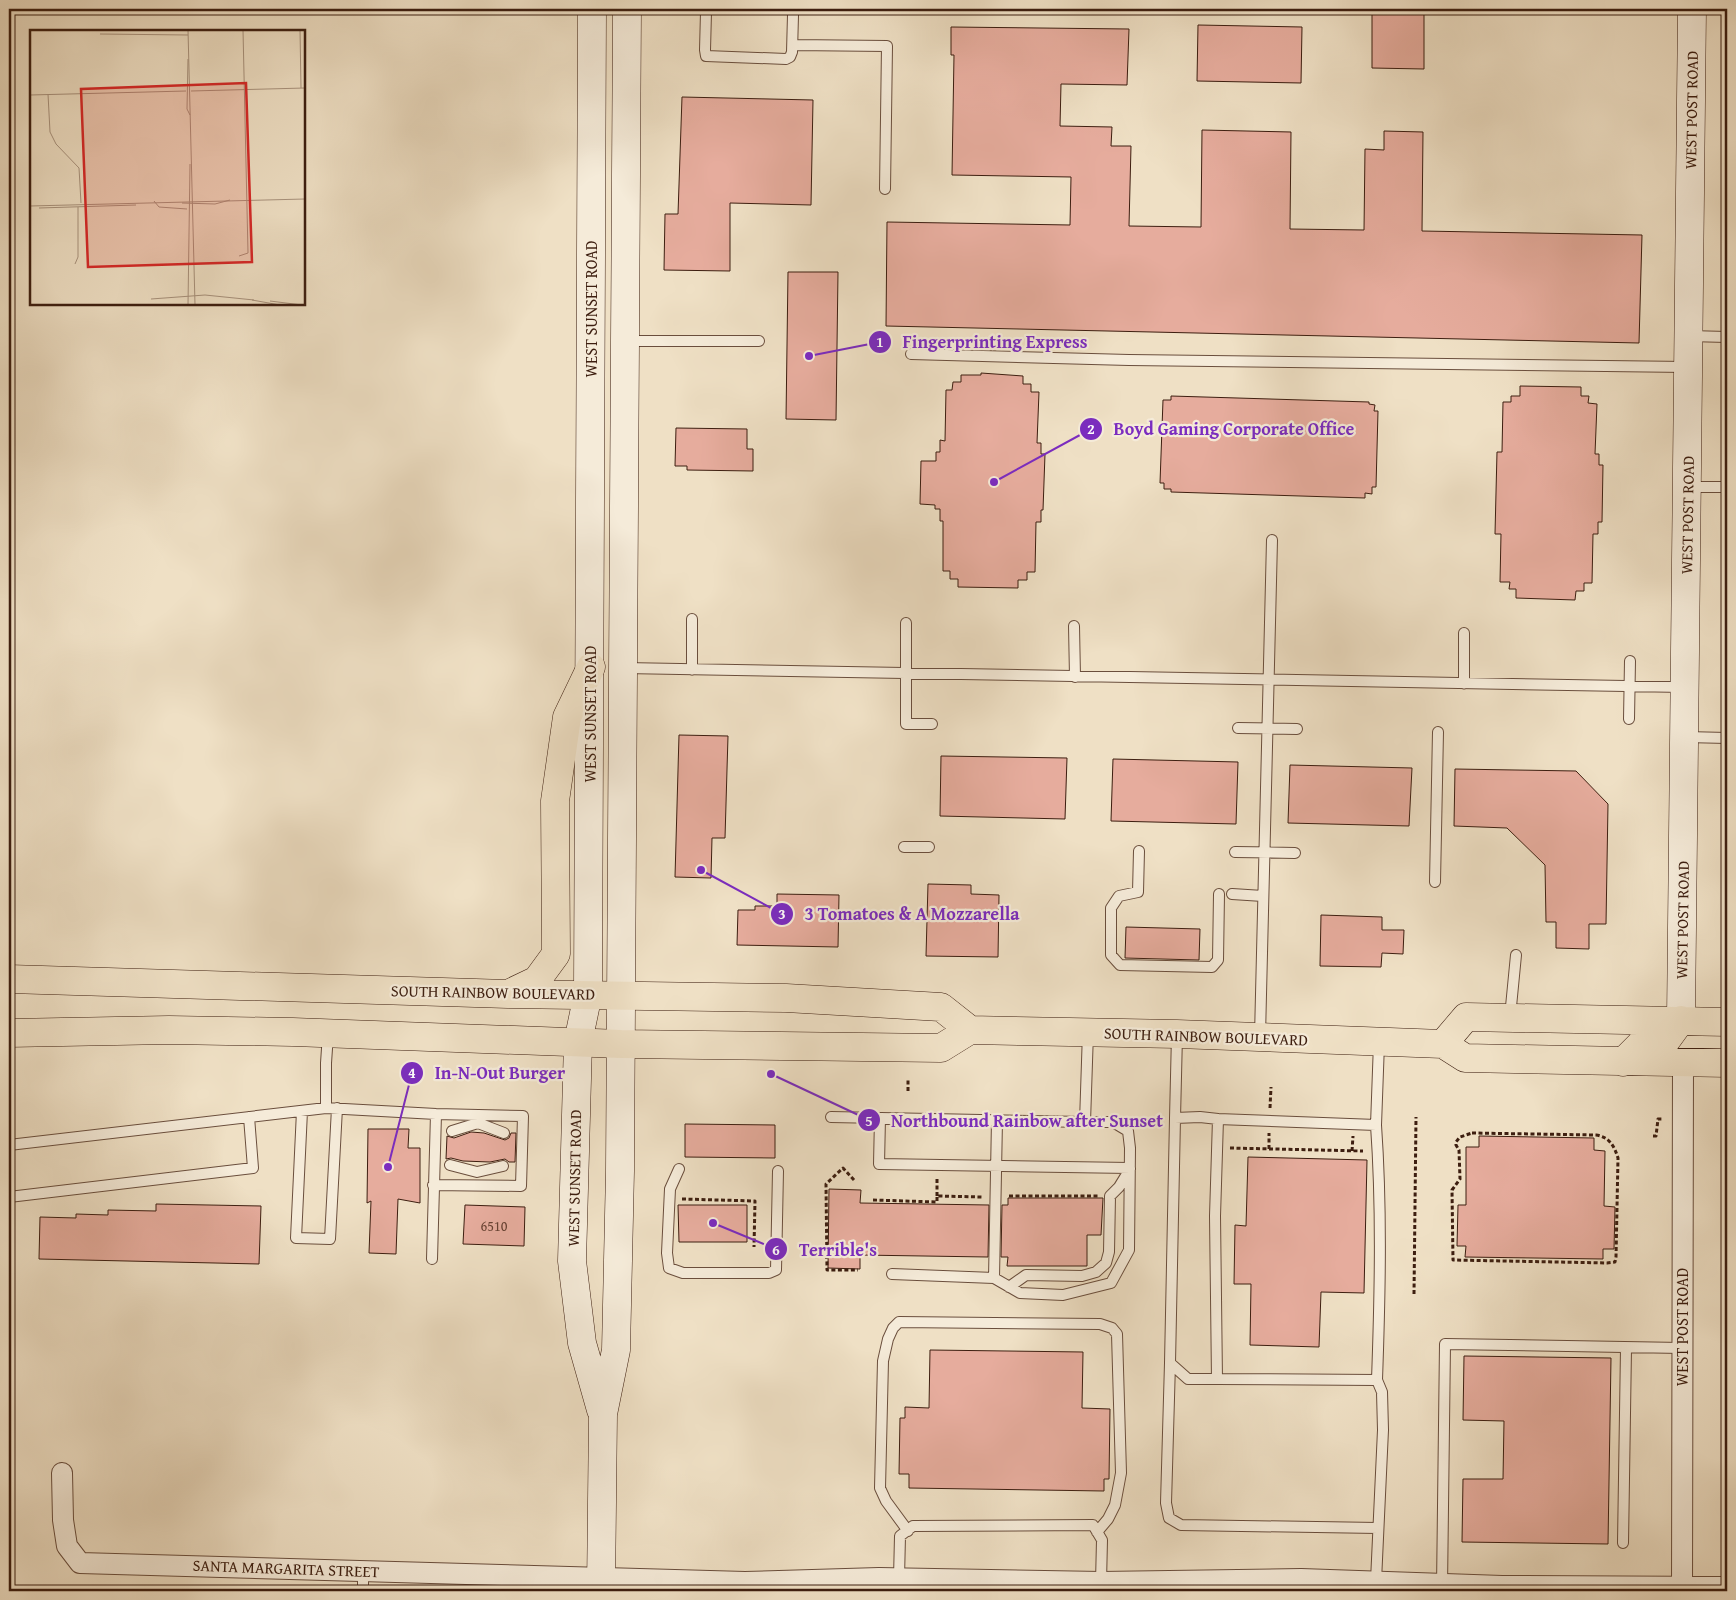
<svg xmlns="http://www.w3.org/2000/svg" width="1736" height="1600" font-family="'Gentium Book Plus',serif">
  <rect width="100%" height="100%" fill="#efe0c5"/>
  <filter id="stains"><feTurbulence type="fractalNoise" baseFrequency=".004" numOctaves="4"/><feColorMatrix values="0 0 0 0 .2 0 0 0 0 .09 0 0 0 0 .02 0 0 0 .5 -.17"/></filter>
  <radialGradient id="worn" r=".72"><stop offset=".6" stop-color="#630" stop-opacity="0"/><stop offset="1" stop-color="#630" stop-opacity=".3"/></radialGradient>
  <path fill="#e6ac9d" stroke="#3d1e10" d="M1372 9H1424V69L1372 68Z
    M1198 25 1302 27 1301 83 1197 81Z
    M951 27 1129 29 1127 85 1061 84 1060 126 1112 127 1111 146H1131L1129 226 1201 227 1202 130 1291 132 1290 229 1364 230 1365 149 1384 150V131L1423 132 1422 231 1642 235 1639 343 886 326 887 222 1070 225 1071 177 952 175 954 55H951Z
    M682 97 813 100 811 205 730 203V271L664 270 665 214H678Z
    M788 272H838L836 420 786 419Z
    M981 373 1023 376V384H1031V392H1039L1037 443H1041V454H1045L1043 510H1041V522H1036L1035 572H1027V580H1018V588L958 587V579H950V571H943V521H940V509H935V505L920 504 921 461H936V452H940V440L945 441 946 390H952L953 382H961V375H981Z
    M1520 386 1581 387V396H1589L1588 403 1597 404 1595 454H1599V465H1603L1602 522H1598V534H1593L1592 583H1584V591H1576L1575 600 1516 598V589H1509L1510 582H1500L1501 534H1495L1497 452H1502L1503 402H1511V396H1520Z
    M1171 396 1369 402V404L1375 405 1374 411H1378L1376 487H1372V494L1365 493V498L1171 492V489H1164V483H1160L1163 400H1171Z
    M676 428 747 429V449H753V471L687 470V466H675Z
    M679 735 728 736 725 838H712L711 878 675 877Z
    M941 756 1067 758 1065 819 940 816Z
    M1113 759 1238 762 1236 824 1111 821Z
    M1290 765 1412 768 1409 826 1288 823Z
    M1455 769 1576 771 1608 804 1606 924H1589V949L1556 948V922H1546L1545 865 1507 828 1454 826Z
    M928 884 971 885V894L999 895 998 957 926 956Z
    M777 894 839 895 838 947 737 945 738 910H755V906H777Z
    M1321 915 1382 917V930H1404L1403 954 1382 953 1381 967 1320 966Z
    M1126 927 1200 929 1199 960 1125 958Z
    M685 1124 775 1125V1158L685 1157Z
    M368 1129H409L408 1148H420V1203L398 1199 396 1254 369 1253 371 1201 367 1203Z
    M471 1132 484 1133 505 1140 509 1138 511 1133H516L515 1162H509L505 1159 490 1162 463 1161 451 1158 446 1159 447 1136 454 1138Z
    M1479 1136 1594 1138V1150L1605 1151 1604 1206 1615 1207 1614 1249H1603V1259L1465 1257 1466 1246H1457L1458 1205H1466V1147H1479Z
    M1248 1157 1367 1160 1364 1293 1321 1292 1319 1347 1250 1345 1251 1284H1234L1235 1225 1246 1226Z
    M829 1189 861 1190 860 1203 989 1205 988 1257 860 1255V1269L828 1268Z
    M1008 1198H1103L1101 1235H1087V1266H1007L1008 1257H1001L1002 1205H1008Z
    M156 1204 261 1206 259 1264 39 1259 40 1217 76 1218V1214L108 1215V1210L156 1211Z
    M465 1205 525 1207 524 1246 463 1244Z
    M678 1205H747V1242H679Z
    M930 1350 1083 1352 1082 1408 1110 1409 1109 1479H1104V1491L909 1488V1474H899L900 1418H905V1407L929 1408Z
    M1464 1356 1611 1358 1608 1544 1462 1542 1463 1479H1503L1504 1421 1463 1420Z"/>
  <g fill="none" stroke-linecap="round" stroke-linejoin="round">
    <g stroke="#6a4e3d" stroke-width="12">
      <path id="lane" d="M707 9 706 12 705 50 706 56 786 59 790 57 792 52 793 15 792 11 789 9
        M793 45 887 46 885 189
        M1689 336 1727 337
        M626 341H759
        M911 354 1129 360 1687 367
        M1688 487H1727
        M906 623V724H932
        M1074 626 1075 677
        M624 668 1684 687
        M692 670V619
        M1464 684V633
        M1629 719 1630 661
        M1238 728 1297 729
        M1686 737 1727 738
        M904 847H929
        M1139 851 1138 892 1119 896 1111 908V955L1120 965 1212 967 1218 960 1219 894
        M1235 852 1295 853
        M1435 882 1438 732
        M1232 894 1263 896
        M1510 1017 1516 955
        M1177 1035 1175 1118 1200 1117 1218 1119
        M1260 1036 1272 540
        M326 1108 436 1114 523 1116 521 1186 433 1185
        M302 1111 296 1238 330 1239 337 1108
        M831 1117 1085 1122 1088 1032
        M880 1118 879 1164 1130 1168
        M1175 1118 1170 1363 1188 1379H1217
        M1376 1125C1382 1210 1380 1295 1377 1380L1217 1379 1215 1216 1218 1119 1376 1125 1379 1043
        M452 1131 478 1123 504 1133
        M9 1145 326 1108V1063L328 1034
        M450 1165 477 1172 503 1166
        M679 1169 670 1189 667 1253 669 1268 683 1273H769L776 1270 778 1171
        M9 1197 253 1168 249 1117
        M432 1259 436 1114
        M892 1274 994 1278 1020 1293 1063 1295 1111 1283 1129 1250 1130 1148 1128 1131 1113 1122H1085
        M994 1278 997 1120
        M1009 1287 1026 1275 1082 1276 1096 1272 1106 1263 1109 1252 1110 1196 1119 1187 1130 1169
        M1170 1363 1166 1503 1169 1518 1181 1525 1378 1528
        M908 1531 886 1501 880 1488 883 1361 888 1339 893 1328 899 1322 1100 1324 1112 1328 1117 1334 1121 1473 1115 1505 1108 1519 1097 1532
        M1623 1543 1626 1348
        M899 1578 900 1536 913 1526 1093 1525 1102 1540 1101 1582
        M1376 1581 1383 1430 1382 1392 1377 1380
        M1442 1588 1445 1344 1682 1348
        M363 1591V1570"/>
    </g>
    <g stroke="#6a4e3d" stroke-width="22">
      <path id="street" d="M62 1473 63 1520 67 1546 80 1563 745 1582 879 1578 1101 1582 1301 1579 1502 1586 1727 1587
        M1682 1591 1683 1063"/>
    </g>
    <g stroke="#3d1e10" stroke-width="29">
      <path id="secondary" d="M592 9 588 994 578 1042 572 1261 582 1343 601 1410
        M1681 1020 1692 9
        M601 1591 603 1414 616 1350 620 1171 627 9"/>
    </g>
    <g stroke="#3d1e10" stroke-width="29">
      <path id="primary" d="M9 979 508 994 786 998 941 1007 970 1030
        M510 993 537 980 556 954 555 801 567 717 591 667
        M9 1033 169 1030 293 1032 621 1044 941 1048 970 1030 1177 1034 1443 1044 1465 1058 1727 1063
        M1443 1044 1466 1017 1727 1022
        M1623 1062 1641 1044 1665 1042 1681 1020"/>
    </g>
    <path stroke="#3d1e10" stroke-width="3" stroke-dasharray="4 2.5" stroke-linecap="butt" d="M908 1091V1080
      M1270 1108 1271 1087
      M1472 1133 1596 1135C1609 1137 1614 1145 1618 1158L1616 1257 1615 1262 1607 1263 1453 1260 1452 1190 1460 1179 1459 1150 1456 1145V1142L1460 1137Z
      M1653 1136H1656L1658 1119H1662
      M1230 1148 1363 1151
      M1269 1149V1133
      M1352 1151 1353 1136
      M937 1179V1196
      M854 1180 843 1168 826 1184 827 1270H858
      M1009 1196H1098
      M682 1199 755 1201 754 1247
      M873 1200 937 1202V1196L983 1197
      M1414 1294 1416 1117"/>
    <use href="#lane" stroke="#f5ebd9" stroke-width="10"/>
    <use href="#street" stroke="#f5ebd9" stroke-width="20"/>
    <use href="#secondary" stroke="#f5ebd9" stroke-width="28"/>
    <use href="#primary" stroke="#efe0c5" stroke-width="28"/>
  </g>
  <g text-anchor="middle" stroke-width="4.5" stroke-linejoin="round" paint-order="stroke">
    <g font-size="14" fill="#674233">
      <text x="494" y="1231">6510</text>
    </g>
    <g font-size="16" fill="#3d1e10" stroke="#f5ebd9">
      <text transform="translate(1691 110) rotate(-89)" y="6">WEST POST ROAD</text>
      <text transform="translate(591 309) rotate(-90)" y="6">WEST SUNSET ROAD</text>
      <text transform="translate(1687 515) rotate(-89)" y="6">WEST POST ROAD</text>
      <text transform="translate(590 714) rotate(-90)" y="6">WEST SUNSET ROAD</text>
      <text transform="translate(1682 920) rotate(-89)" y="6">WEST POST ROAD</text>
      <text transform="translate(493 992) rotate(1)" y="6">SOUTH RAINBOW BOULEVARD</text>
      <text transform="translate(1206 1036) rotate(2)" y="6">SOUTH RAINBOW BOULEVARD</text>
      <text transform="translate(574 1178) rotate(-89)" y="6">WEST SUNSET ROAD</text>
      <text transform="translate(1682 1327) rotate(-90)" y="6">WEST POST ROAD</text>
      <text transform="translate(286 1568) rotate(2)" y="6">SANTA MARGARITA STREET</text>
    </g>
  </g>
  <g transform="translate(30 30)">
    <rect width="275" height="275" fill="#efe0c5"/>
    <path fill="none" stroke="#a8927d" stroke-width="1" d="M158 0 165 275M270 0 271 58M70 4 158 5M158 29 157 79 160 85M161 61 275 58M18 64 20 102 26 114 49 138 51 173M0 65 156 61M124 171 129 177 157 179M152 173 185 174 200 170M0 176 275 169M9 178 106 175M209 226 218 223 213 0M45 234 48 227V177M121 269 175 265 224 270M222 270 250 275M240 271 272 275M158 275 160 134"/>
    <path fill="#d62828" fill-opacity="0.15" stroke="#d62828" stroke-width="2.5" d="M216 53 222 232 58 237 51 59Z"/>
    <rect width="275" height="275" fill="none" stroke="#3d1e10" stroke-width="2.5"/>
  </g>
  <path fill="none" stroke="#7b2cbf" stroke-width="2" d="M809 356L880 342M994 482L1091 429M701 870L782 914M388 1167L412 1073M771 1074L869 1120M713 1223L776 1249"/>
  <g fill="#7b2cbf" stroke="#f5ebd9" stroke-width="2">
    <circle cx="809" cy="356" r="5"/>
    <circle cx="994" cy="482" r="5"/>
    <circle cx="701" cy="870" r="5"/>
    <circle cx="388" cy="1167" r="5"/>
    <circle cx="771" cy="1074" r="5"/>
    <circle cx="713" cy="1223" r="5"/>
    <circle cx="880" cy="342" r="12"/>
    <circle cx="1091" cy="429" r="12"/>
    <circle cx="782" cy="914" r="12"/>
    <circle cx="412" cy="1073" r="12"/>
    <circle cx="869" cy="1120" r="12"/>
    <circle cx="776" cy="1249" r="12"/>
  </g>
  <g font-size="15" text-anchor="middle" font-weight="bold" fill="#fff">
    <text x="880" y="347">1</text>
    <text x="1091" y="434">2</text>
    <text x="782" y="919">3</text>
    <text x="412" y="1078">4</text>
    <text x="869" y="1126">5</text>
    <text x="776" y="1255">6</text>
  </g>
  <g font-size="18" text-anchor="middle" font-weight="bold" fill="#7b2cbf" stroke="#f5ebd9" stroke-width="4.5" stroke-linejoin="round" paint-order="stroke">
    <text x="995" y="348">Fingerprinting Express</text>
    <text x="1234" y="435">Boyd Gaming Corporate Office</text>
    <text x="912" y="920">3 Tomatoes &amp; A Mozzarella</text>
    <text x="500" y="1079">In-N-Out Burger</text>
    <text x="1027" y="1127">Northbound Rainbow after Sunset</text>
    <text x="838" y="1256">Terrible's</text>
  </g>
  <rect width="1736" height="1600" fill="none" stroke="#efe0c5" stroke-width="30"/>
  <rect x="10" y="10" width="1716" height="1580" fill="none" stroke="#3d1e10" stroke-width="2.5"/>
  <rect x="15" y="15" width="1706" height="1570" fill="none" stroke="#3d1e10"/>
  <rect width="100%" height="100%" filter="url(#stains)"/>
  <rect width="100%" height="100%" fill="url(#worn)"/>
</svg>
